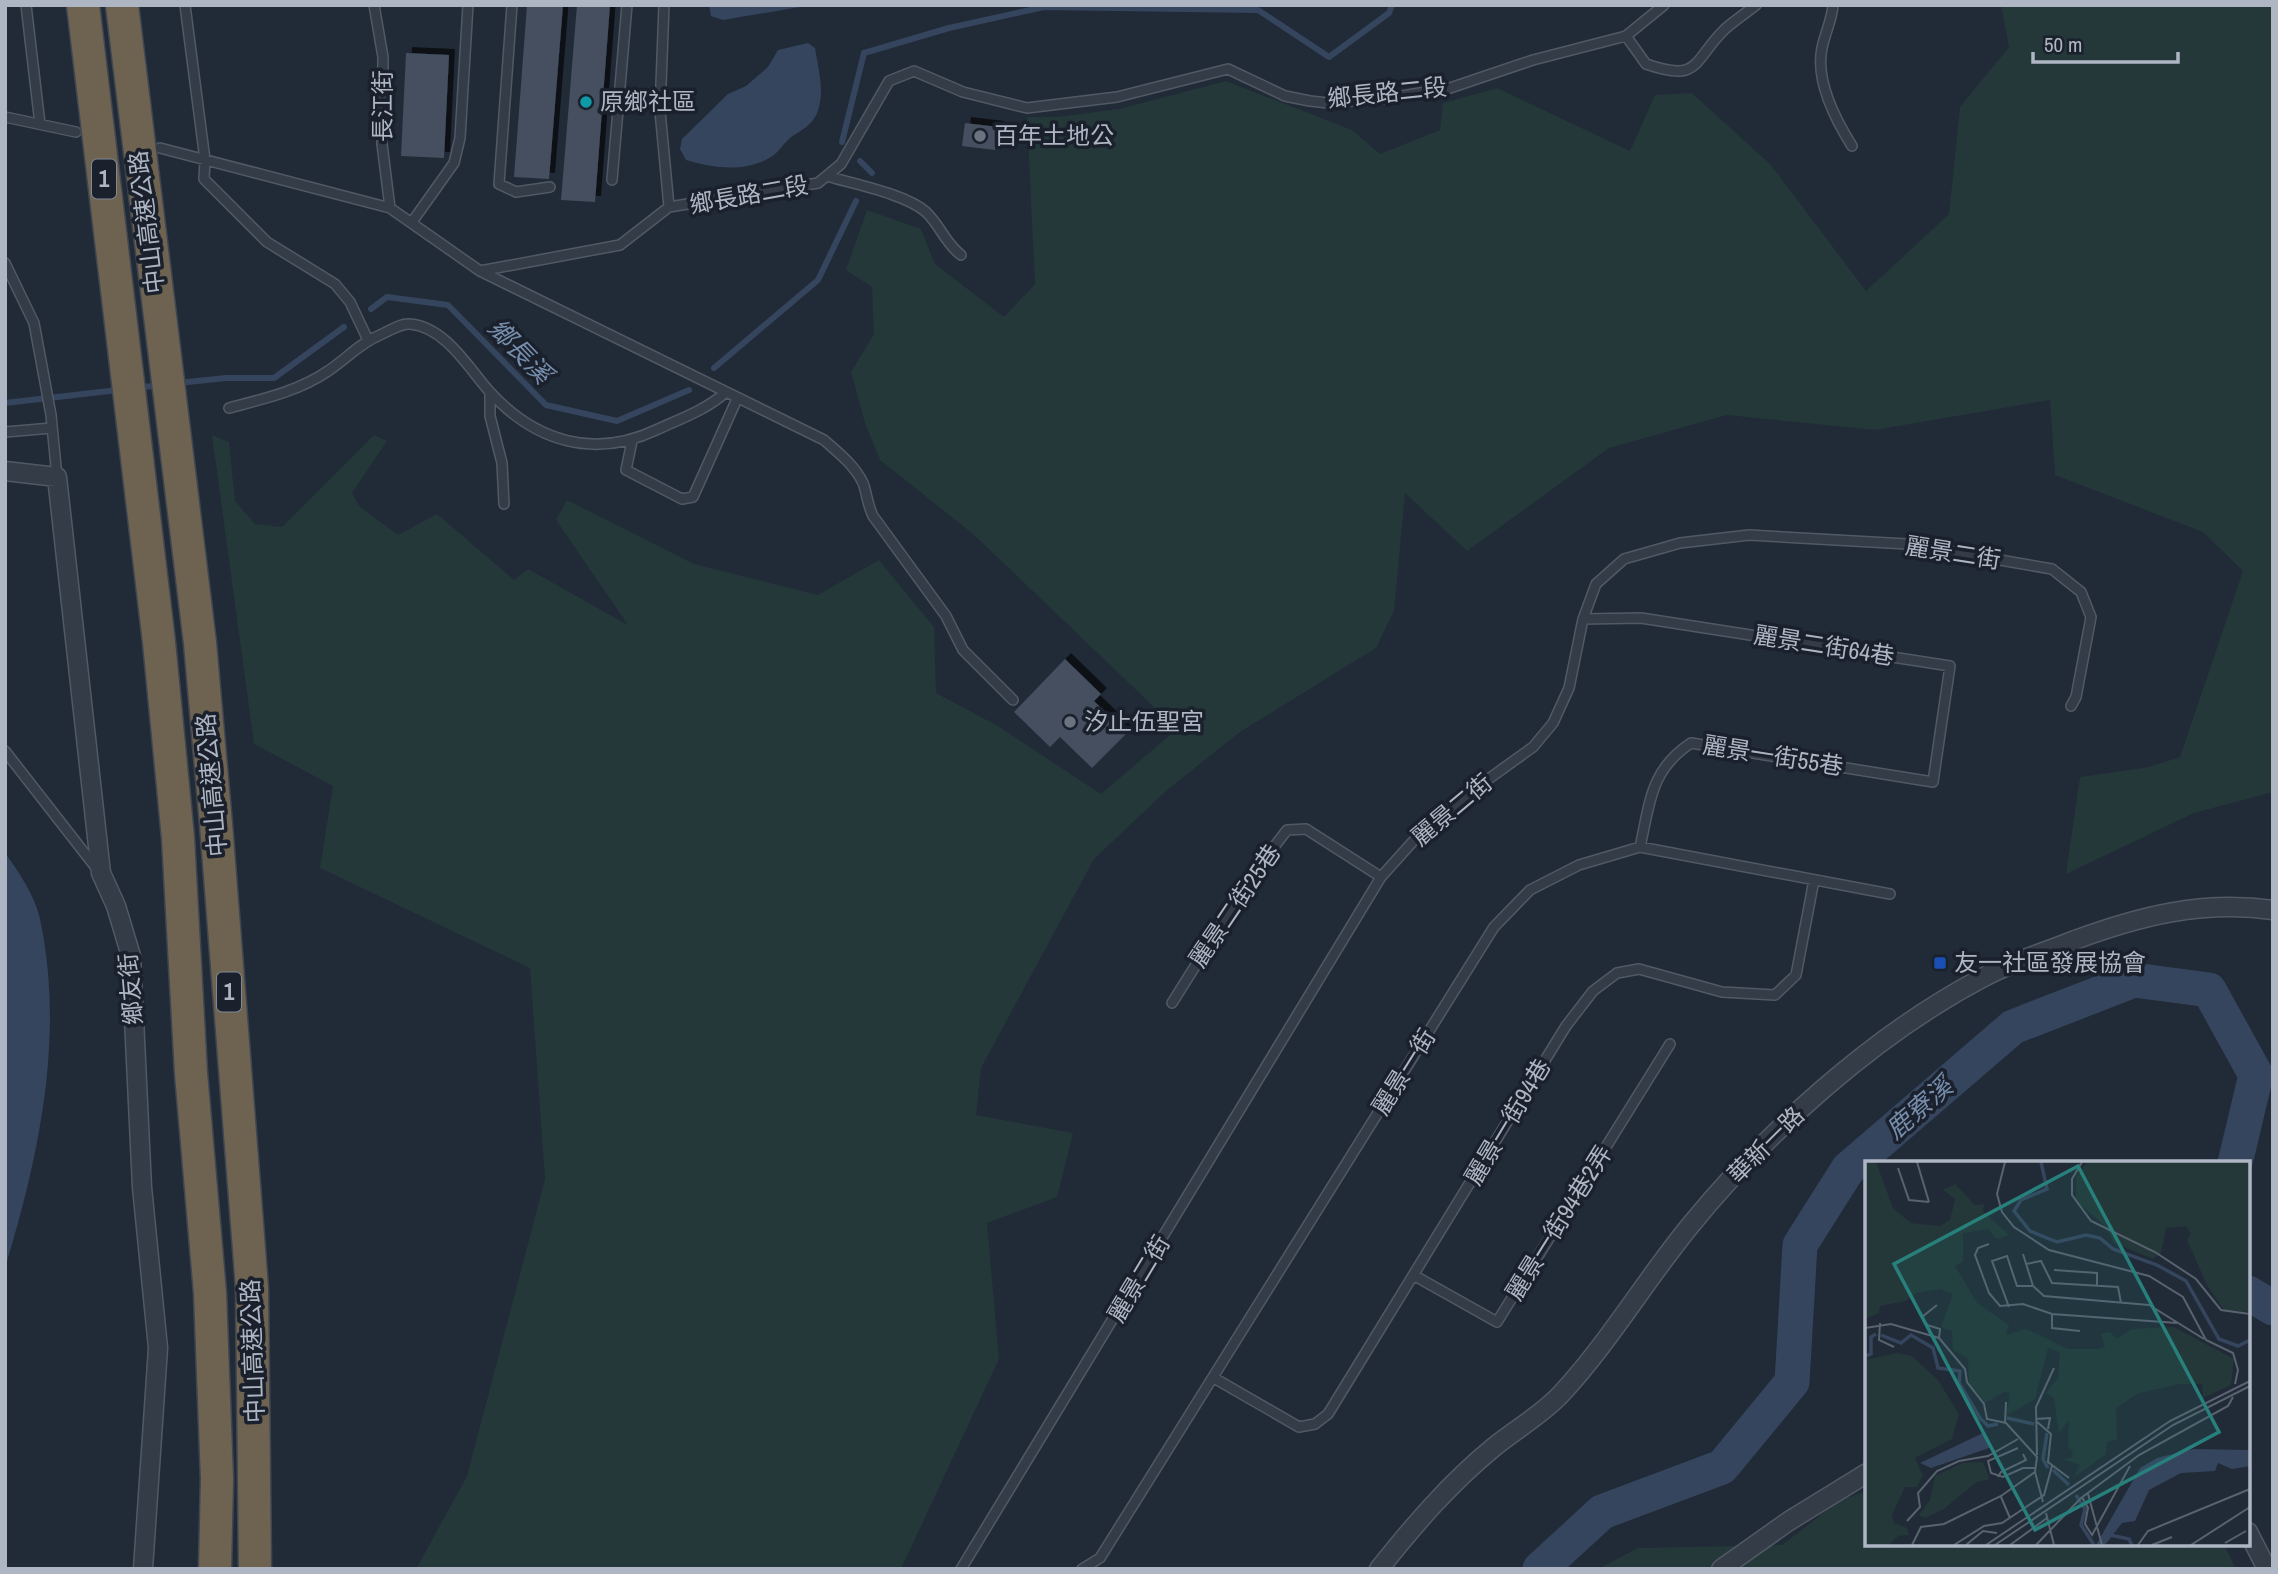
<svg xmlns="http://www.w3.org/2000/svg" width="2278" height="1574" font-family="'Archivo Narrow','Noto Sans TC',sans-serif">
  <defs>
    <filter id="shadow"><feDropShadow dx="6" dy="-6" stdDeviation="0" flood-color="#0009"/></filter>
  </defs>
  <rect width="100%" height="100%" fill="#212a37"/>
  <path fill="#243739" d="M2001 5H2273V792L2194 813 2066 874 2080 777 2149 767 2180 757 2243 571 2203 532 2055 475 2050 400 1875 430 1727 415 1609 448 1467 551 1405 493 1394 611 1376 648 1240 732 1166 791 1094 859 981 1068 976 1115 1073 1133 1057 1197 987 1223 999 1359 901 1569H416L467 1476 545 1179 530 968 320 868 333 786 254 744 212 435 229 442 235 501 255 524 282 527 374 435 387 441 352 493 359 506 398 535 437 514 514 580 528 569 628 625 556 520 567 500 694 564 818 595 879 560 934 627 936 693 998 726 1101 794 1177 729 973 534 880 460 865 423 851 372 874 334 872 287 846 270 867 210 921 229 935 264 1004 317 1035 284 1027 117H1057L1119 109 1226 81 1352 130 1380 154 1440 130 1443 103 1497 88 1630 151 1655 95 1692 93 1771 165 1866 291 1949 214 1960 107 2009 47Z
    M1867 1491V1544H2224L2236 1569H1598L1638 1548 1782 1545 1840 1500Z"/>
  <path fill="#35455e" d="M709 5H812L723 20 711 16Z
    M808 43 815 48C818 67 824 88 819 107 815 124 803 129 790 138 783 144 778 153 771 157 745 173 713 168 686 160L680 149 682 139 728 94 746 86 768 67 778 50Z
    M5 853C19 872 35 896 40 919 65 1036 39 1156 5 1268Z"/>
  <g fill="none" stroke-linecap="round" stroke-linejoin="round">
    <path stroke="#35455e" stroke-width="6" d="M842 142 864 53 949 28 1044 7 1258 10 1329 57 1389 13 1392 5
      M860 161 872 173
      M371 309 387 297 448 305 546 405 617 421 689 390
      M714 368 818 280 856 201
      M178 383 226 378H274L344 327
      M136 388 160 385
      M5 403 118 390"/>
    <path stroke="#35455e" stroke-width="35" d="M2248 1293 2273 1308
      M1540 1569 1602 1512 1722 1467 1792 1382 1800 1245 1848 1169 2013 1027 2134 980 2209 990 2256 1075 2235 1163"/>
  </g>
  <path fill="#444f5f" filter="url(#shadow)" d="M527 5H563L549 179 514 177Z
    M577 5H610L595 202 561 200Z
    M406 53 449 55 444 158 401 156Z
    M965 123 998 127 995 150 962 146Z
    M1065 659 1101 694 1094 701 1127 733 1092 768 1060 737 1050 747 1014 712Z"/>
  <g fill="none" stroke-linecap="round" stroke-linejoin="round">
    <g stroke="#515965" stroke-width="12">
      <path id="lane" d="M26 5 40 124
        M185 5 205 160 204 179 267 242 335 284 350 302 368 340
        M374 5 383 57 382 144 390 208
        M512 5 499 184 516 192 550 187
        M664 5 660 111 669 207
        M1833 5C1832 20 1825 33 1822 48 1815 81 1835 119 1852 146
        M1626 36 1646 64C1701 83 1692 61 1725 29 1735 20 1746 13 1756 5
        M5 117 76 132
        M160 148 390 208 480 271 620 245 669 207 818 183 841 164 889 81 914 71 963 92 1027 108 1117 97 1228 69 1285 96 1310 101 1328 103 1390 98 1450 88 1533 60 1626 36 1664 5
        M827 176C853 184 906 194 926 212 940 225 945 243 961 255
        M612 180 627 5
        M412 222 454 163 460 138 468 5
        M5 263 34 323 51 415 57 477
        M480 271 824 440C838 452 855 466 863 483 867 493 867 504 873 516L946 616 963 650 1013 700
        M490 392V416L502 463 504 504
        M229 408C263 399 299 391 328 371 346 359 360 343 380 335 389 331 401 323 410 324 445 327 468 367 489 391 535 442 594 459 656 430 680 419 706 410 726 392
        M5 432 52 428
        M632 441 626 470 682 499 693 497 737 399
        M1583 619 1641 618 1950 666 1933 782 1691 743C1650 770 1650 803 1640 847
        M5 751 97 869
        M1172 1003 1253 874 1287 830 1306 829 1381 877
        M1415 1276 1497 1322 1670 1044
        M1214 1378 1299 1427 1315 1424 1328 1414 1566 1026 1593 991 1617 973 1639 969 1722 992 1775 995 1796 975 1814 880
        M961 1569 1381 877 1416 838 1469 793 1533 747 1553 723 1569 688 1583 619 1596 584 1624 559 1680 543 1749 535 1907 544 2052 569 2081 592 2091 617 2076 697 2071 706
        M1082 1569 1100 1558 1494 927 1530 890 1579 865 1640 847 1890 894"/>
    </g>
    <g stroke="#515965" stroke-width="21">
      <path id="street" d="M5 471 57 477 101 873 116 906 131 956 142 1187 158 1348 143 1569
        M2248 1532 2267 1569
        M1379 1569C1414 1525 1450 1483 1494 1447 1516 1429 1543 1414 1562 1393 1609 1342 1645 1281 1689 1227 1766 1132 1875 1034 1984 977 2012 962 2045 952 2075 940 2140 916 2203 900 2273 910
        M1721 1569 1789 1521 1867 1473"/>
    </g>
    <g stroke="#3f4652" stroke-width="35">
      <path id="highway" d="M83 5 159 642 178 838 191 1073 210 1293 217 1479 215 1569
        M122 5 200 643 216 824 252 1288 255 1569"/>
    </g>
    <use href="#lane" stroke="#343c48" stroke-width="9"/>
    <use href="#street" stroke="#343c48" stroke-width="18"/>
    <use href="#highway" stroke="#6e6351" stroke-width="32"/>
  </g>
  <circle fill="#0f9aa8" stroke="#1a212c" stroke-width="2.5" cx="586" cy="102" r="7"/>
  <g fill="#6b7280" stroke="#1a212c" stroke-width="2.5">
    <circle cx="980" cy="136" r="7"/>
    <circle cx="1070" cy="722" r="7"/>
  </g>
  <rect fill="#1a4fb4" stroke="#1a212c" stroke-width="2.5" x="1933" y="956" width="14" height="14" rx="3.5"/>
  <g text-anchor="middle" stroke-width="7" stroke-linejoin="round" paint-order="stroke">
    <g fill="#1a212c" stroke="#828996" stroke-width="2">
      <rect x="92" y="159.5" width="24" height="39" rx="5"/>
      <rect x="217" y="972.5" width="24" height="39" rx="5"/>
    </g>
    <g font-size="23" font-weight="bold" fill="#aeb6c4">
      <text x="104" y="187">1</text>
      <text x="229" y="1000">1</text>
    </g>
    <g font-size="24" fill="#aeb6c4" stroke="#1a212c">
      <text transform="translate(1387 93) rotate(-6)" y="8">鄉長路二段</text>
      <text transform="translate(383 106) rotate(-90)" y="8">長江街</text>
      <text transform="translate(749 195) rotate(-10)" y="8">鄉長路二段</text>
      <text transform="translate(147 222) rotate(-97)" y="8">中山高速公路</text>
      <text transform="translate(1953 553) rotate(9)" y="8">麗景二街</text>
      <text transform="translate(1824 646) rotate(9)" y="8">麗景二街64巷</text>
      <text transform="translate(1773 756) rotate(9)" y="8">麗景一街55巷</text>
      <text transform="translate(212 785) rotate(-95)" y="8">中山高速公路</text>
      <text transform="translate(1452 810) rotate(-40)" y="8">麗景二街</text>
      <text transform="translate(1235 906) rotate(-56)" y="8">麗景二街25巷</text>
      <text transform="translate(131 989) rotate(-95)" y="8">鄉友街</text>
      <text transform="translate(1404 1072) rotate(-58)" y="8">麗景一街</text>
      <text transform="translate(1508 1122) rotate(-59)" y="8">麗景一街94巷</text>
      <text transform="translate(1766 1145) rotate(-45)" y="8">華新一路</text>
      <text transform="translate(1559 1223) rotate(-58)" y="8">麗景一街94巷2弄</text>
      <text transform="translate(1139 1279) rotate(-59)" y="8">麗景二街</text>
      <text transform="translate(253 1351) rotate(-92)" y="8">中山高速公路</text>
    </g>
    <g font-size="24" fill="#aeb6c4" stroke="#1a212c" text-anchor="start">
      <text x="600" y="110">原鄉社區</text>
      <text x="994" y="144">百年土地公</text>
      <text x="1084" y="730">汐止伍聖宮</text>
      <text x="1954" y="971">友一社區發展協會</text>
    </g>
    <g font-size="26" font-style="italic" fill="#778dac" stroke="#1a212c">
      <text transform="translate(520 351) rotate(46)" y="9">鄉長溪</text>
      <text transform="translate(1919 1108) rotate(-41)" y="9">鹿寮溪</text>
    </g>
  </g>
  <g transform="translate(1865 1161)">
    <rect width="385" height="385" fill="#212a37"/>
    <path d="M0 1H11L28 47 46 62 75 65 85 59 90 38 78 29 90 23 110 44 119 43 118 50 144 74 132 78 123 68 98 72V100L90 105 112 142 144 164 141 174 161 168 203 188H234L240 186 236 173 245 171 252 178 267 168 309 166 369 198 366 224 338 237 337 223H314L274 232 251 247 252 278 242 281 241 293 208 317 215 304 198 298 206 297 208 290 203 286 204 259 194 272 189 237 181 232 193 217 195 191 183 187 170 238 141 255 145 232 139 231 120 242 104 221 103 198 88 189 87 170 76 166 88 133 75 128 51 132 41 140 15 145 14 152 0 158ZM222 1H385V151L359 149 342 124 322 79 326 73 321 65 301 67 296 92 288 98 249 82 240 65 211 40V16ZM32 192 47 195 73 219 94 253 87 278 50 297 58 314 52 326H40L27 354 29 362 42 367 44 374 33 375 24 384H0V199ZM118 301 125 318 112 321 79 348 60 357 54 354 65 339 70 315 97 302Z" fill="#243739"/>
    <path d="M118 272 127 286 66 307 55 302ZM328 288 385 289V305L367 308 353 302 350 310 316 312 284 329 270 360 257 362 240 384H231L275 307 292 297Z" fill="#35455e"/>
    <path fill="none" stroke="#35455e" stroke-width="3.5" d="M176 1 182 28 156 39 149 50 165 70 192 81 221 74 235 77 248 88 292 104 321 120 354 178 373 185 385 179M16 174 36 182 46 174 68 187 73 207 95 210 94 222 115 257 123 265 133 263M0 195 6 193V176L11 173M142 257 169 263M182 272 178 298 183 307M188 309 204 324M211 334 220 348 216 364 229 384M245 374 264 378 267 384"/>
    <path fill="none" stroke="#59626f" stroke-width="2" d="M52 1 64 41M140 1 132 33 137 51 149 66 184 89 284 115 318 136 341 179 368 192 373 209 370 223M217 1 207 18V34L226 60 290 91 331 118 356 149 385 153M33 7 44 39 64 41M124 83 113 87 110 94 124 132 135 145 158 143 187 153 312 162M158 93 168 125 179 135 284 144 339 178M161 103 176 100 187 122 253 126 256 142M189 109 232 112V125M72 144 57 156 62 164 75 168 74 177M144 146 127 100 142 95 152 125H168M187 153V167L215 170M15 162 14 179 29 186M0 167 26 163 74 177 100 208 102 221 119 243 122 258 141 262 172 296 170 311 178 341M171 258 185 257 183 268M171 260 186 273 183 301 204 317M140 262 141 241M153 287 123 300 126 312 138 316 158 307H171M172 294 171 246 189 207M133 316 136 311 161 299 158 293M223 333 237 384M136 336 145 357M217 336 223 347 220 363 227 374 265 305M181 352 189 384M42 360 55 346 53 332 72 310 94 300 123 295 153 278M360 382 381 370M47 384 56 366 79 363 136 335 170 311M89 384 119 365 137 362 179 334 187 305M101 384 118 370 132 372M121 384 305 260 385 220M130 384 308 264 385 225M145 384 182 357M171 384 216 337 274 294 363 245 368 236M273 384 283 370 385 328M287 384 307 376M326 384 385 346"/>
    <path fill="#27807b" fill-opacity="0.15" stroke="#27807b" stroke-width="3.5" d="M213 5 354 271 170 369 29 103Z"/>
    <rect width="385" height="385" fill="none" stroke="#aeb6c4" stroke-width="3.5"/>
  </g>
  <rect width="2278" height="1574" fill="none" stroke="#aeb6c4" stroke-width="14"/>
  <path d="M2033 52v10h145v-10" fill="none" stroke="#aeb6c4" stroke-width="3.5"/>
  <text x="2044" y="52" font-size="21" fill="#aeb6c4" stroke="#1a212c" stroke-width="5" paint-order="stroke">50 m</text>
</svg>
